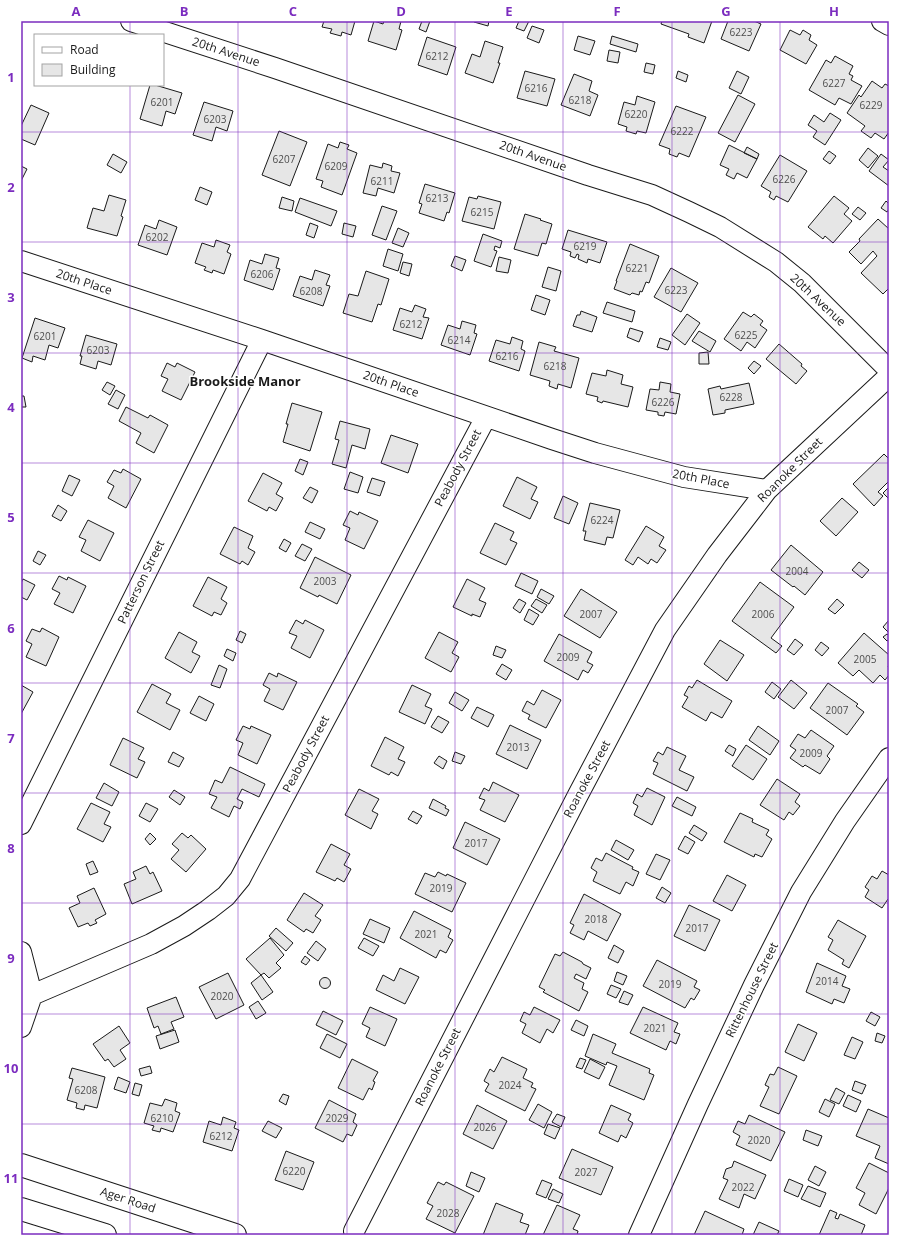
<svg xmlns="http://www.w3.org/2000/svg" width="910" height="1256" font-family="'Open Sans',sans-serif">
  <rect width="100%" height="100%" fill="#fff"/>
  <path fill="#e6e6e6" stroke="#1a1a1a" d="M324 21H355L351 35 342 32 341 36 330 33 332 29 322 27Z
    M374 21 383 24 384 21H401L399 29 402 30 396 50 368 41Z
    M422 21H430L426 32 419 29Z
    M475 21H489L488 26 474 22Z
    M519 21H529L524 31 516 28Z
    M662 21H712L704 43 688 37 689 34 661 24Z
    M728 21H754L761 24 749 51 721 39Z
    M532 26 544 30 539 43 527 38Z
    M790 30 800 35 803 30 811 35 809 40 817 45 806 64 780 50Z
    M578 36 595 41 590 55 574 50Z
    M612 36 638 44 636 52 610 44Z
    M427 37 456 47 447 75 418 65Z
    M485 41 503 47 498 63H500L493 83 465 73 472 54 480 57Z
    M609 50 620 52 618 63 607 61Z
    M835 56 853 66 849 74 853 76 851 80 862 86 851 104 839 98 835 105 809 90 826 60 831 63Z
    M646 63 655 65 653 74 644 72Z
    M525 71 555 79 547 106 517 98Z
    M678 71 688 75 686 82 676 78Z
    M737 71 749 77 741 94 729 88Z
    M574 74 592 81 589 91 598 95 590 116 561 105Z
    M872 81 882 88 885 84 889 86V132L884 139 875 133 871 138 861 131 865 126 847 113 859 95 861 97Z
    M150 85H155L182 93 175 114 166 111 162 126 140 119Z
    M738 95 755 104 735 142 718 133Z
    M637 96 655 102 646 133 637 131 636 134 626 131 627 127 618 124 624 102 635 105Z
    M204 102 233 111 227 131 216 127 212 141 193 135Z
    M31 105 49 113 35 145 21 139V126Z
    M676 106 706 117 689 157 679 153 677 157 669 154 670 149 659 145Z
    M830 113 841 120 825 145 813 137 817 131 808 125 814 115 824 122Z
    M279 131 307 142 290 186 262 175Z
    M340 142 349 145 347 149 357 153 342 195 321 187 323 181 316 179 328 144 338 148Z
    M729 145 757 159 747 178 737 173 734 179 726 175 729 169 720 165Z
    M747 147 759 154 757 159 744 153Z
    M868 148 878 156 868 168 859 160Z
    M829 151 836 156 830 164 823 159Z
    M113 154 127 162 121 173 107 165Z
    M881 154 889 160 883 167 889 171V186L869 171Z
    M780 155 807 171 788 202 776 196 774 200 769 197 771 192 761 186Z
    M383 163 392 166 391 171 400 173 394 193 378 188 376 196 363 193 370 165 382 168Z
    M21 166 27 169 21 181Z
    M425 184 455 193 449 213 447 212 444 221 419 213 422 204 419 203Z
    M200 187 212 192 207 205 195 200Z
    M109 195 126 200 121 216 123 217 117 236 87 228 93 208 104 211Z
    M478 196 501 202 494 229 462 221 469 197 477 199Z
    M834 196 849 208 844 214 852 221 833 243 825 236 823 239 808 227Z
    M282 197 294 201 292 211 279 208Z
    M300 198 337 211 331 226 295 212Z
    M886 201 889 204V209L887 212 881 208Z
    M382 206 397 211 386 240 372 235Z
    M858 207 866 213 860 220 852 214Z
    M525 214 541 219 540 220 552 224 546 244 542 243 538 256 514 249Z
    M878 219 889 229V288L883 294 861 273 877 256 873 251 861 264 849 252 860 241 859 239Z
    M159 220 177 227 167 255 138 245 145 225 156 229Z
    M310 223 318 226 314 238 306 235Z
    M344 223 356 226 353 237 342 234Z
    M398 228 409 233 403 247 392 243Z
    M568 230 607 242 600 263 588 259 587 263 578 259 579 255 577 254 575 258 570 256 571 252 562 249Z
    M483 234 502 241 500 248 495 246 494 250 497 251 491 267 474 261Z
    M216 240 230 245 227 252 231 254 224 274 213 270 212 273 204 270 206 267 195 263 202 243 214 247Z
    M630 244 659 256 649 283 646 282 642 292 640 291 639 295 632 293 630 295 614 289 617 281H616Z
    M388 249 403 254 398 271 383 266Z
    M265 254 279 258 276 268 280 269 273 290 244 280 250 260 262 264Z
    M455 256 466 260 462 271 451 266Z
    M499 257 511 260 508 273 496 271Z
    M403 262 412 264 409 276 400 273Z
    M548 267 561 271 556 291 542 287Z
    M671 268 698 283 681 312 654 297Z
    M315 270 330 275 326 285 330 286 323 306 293 296 300 276 312 280Z
    M366 271 389 279 381 305 378 304 372 322 343 313 349 294 358 296Z
    M536 295 550 300 545 315 531 310Z
    M607 302 635 311 632 322 603 313Z
    M415 305 426 309 423 317 429 318 422 339 393 330 400 308 412 312Z
    M581 311 597 317 592 332 573 326 577 315H580Z
    M743 312 751 317 754 314 763 321 760 325 767 330 755 348 747 342 741 351 724 339Z
    M687 314 700 323 685 345 672 335Z
    M35 318 65 328 58 348 49 345 45 360 33 356 32 362 22 358Z
    M462 321 476 325 474 333 477 334 470 355 441 345 448 325 460 329Z
    M630 328 643 332 639 342 627 337Z
    M699 331 716 341 710 352 692 341Z
    M86 335 117 344 111 365 98 361 96 369 80 364 82 356H80Z
    M512 337 523 341 521 349 525 351 519 371 489 361 496 340 510 344Z
    M660 338 671 342 668 350 657 347Z
    M539 342 556 347 554 351 579 358 571 388 558 384 557 389 549 386 550 381 530 375Z
    M779 344 802 364 801 366 807 371 796 384 766 359Z
    M708 352 709 364H699V353Z
    M754 361 761 366 754 374 748 368Z
    M167 363 175 367 177 363 195 372 181 400 162 391 168 379 161 376Z
    M607 370 623 375 621 384 633 387 628 407 603 401 602 403 597 401 598 397 586 394 592 373 606 376Z
    M107 382 115 386 110 395 102 390Z
    M660 382 671 384 670 392 680 394 676 414 665 412 664 416 658 415V412L646 410 650 389 659 390Z
    M749 383 754 404 725 410V413L713 415 708 389 720 386 721 389Z
    M116 390 125 395 118 409 108 404Z
    M21 396H24L26 407H21Z
    M292 403 322 412 310 451 283 442 288 424H286Z
    M126 407 148 418 150 415 168 425 154 453 136 443 141 433 119 421Z
    M340 421 370 429 365 449 352 445 346 468 332 464 339 440 335 439Z
    M391 435 418 444 408 473 381 463Z
    M884 454 889 459V481L878 492 883 496 874 506 853 484Z
    M300 459 308 462 303 475 295 471Z
    M123 469 141 479 126 508 108 498 114 486 107 482 114 470 121 473Z
    M350 472 363 477 358 493 344 489Z
    M263 473 282 483 276 494 283 498 276 511 269 507 267 511 248 501Z
    M69 475 80 480 72 496 62 491Z
    M517 477 537 487 531 499 538 502 530 519 503 506Z
    M372 478 385 482 380 496 367 492Z
    M310 487 318 491 312 503 303 498Z
    M889 487V499L883 493Z
    M563 496 578 503 569 524 554 518Z
    M842 498 858 512 836 536 820 521Z
    M590 503 620 510 613 538 607 537 605 545 584 540 586 531H583Z
    M58 505 67 511 61 521 52 516Z
    M350 511 358 515 359 512 378 521 364 549 345 540 350 528 343 525Z
    M88 520 114 533 100 561 81 551 86 540 79 537Z
    M310 522 325 529 320 539 305 532Z
    M495 523 514 532 510 540 517 543 506 565 480 553Z
    M646 526 664 537 659 546 666 550 657 563 651 559 648 564 638 557 633 565 625 560Z
    M234 527 253 536 248 548 255 552 248 565 242 561 240 564 220 554Z
    M284 539 291 543 286 552 279 548Z
    M302 544 312 549 305 561 295 556Z
    M791 545 823 572 805 595 794 586 793 587 771 570Z
    M38 551 46 555 40 565 33 561Z
    M315 557 351 575 337 604 319 595 318 597 300 588Z
    M859 562 869 570 862 578 852 570Z
    M521 573 538 581 532 594 515 586Z
    M59 576 67 580 68 577 86 586 73 613 54 604 60 593 52 589Z
    M208 577 227 587 221 599 227 603 221 615 214 612 212 616 193 606Z
    M23 579 35 585 27 600 21 597V583Z
    M467 579 485 588 479 600 486 603 480 617 472 614V616L453 607Z
    M760 582 794 607 771 638 782 646 776 653 732 621Z
    M541 589 554 596 549 604 537 597Z
    M581 589 617 612 600 638 564 616Z
    M519 599 526 603 520 613 513 608Z
    M536 599 547 605 542 613 531 606Z
    M837 599 844 605 835 614 828 609Z
    M529 609 539 615 533 625 524 620Z
    M296 620 303 624 305 620 324 630 310 658 291 648 297 636 289 633Z
    M889 620V633L883 627Z
    M42 628 59 637 46 666 26 657 32 644 26 641 32 629 40 632Z
    M240 631 246 634 242 643 236 640Z
    M179 632 197 642 192 652 200 656 191 673 165 658Z
    M439 632 458 642 452 653 459 657 451 672 425 658Z
    M864 633 889 655V665L888 667 889 668V675L885 680 880 675 873 683 859 670 853 676 838 663Z
    M559 634 592 652 587 662 593 665 588 673 583 670 578 680 544 661Z
    M887 634 889 636V640L887 641 883 637Z
    M795 639 803 645 794 655 787 650Z
    M720 640 744 655 727 681 704 664Z
    M821 642 829 648 822 656 815 650Z
    M496 646 506 650 502 658 493 655Z
    M227 649 236 653 233 661 224 656Z
    M502 664 512 670 506 680 496 674Z
    M219 665 227 669 220 688 211 685Z
    M269 673 277 677 278 673 297 682 283 710 264 701 270 689 263 685Z
    M697 680 732 701 722 718 711 712 706 721 682 707 688 697 684 695 689 686 692 688Z
    M791 680 807 693 794 709 778 697Z
    M772 682 781 689 774 699 765 692Z
    M828 683 858 704 856 706 864 712 847 735 810 708Z
    M152 684 171 694 166 703 180 710 170 730 137 712Z
    M21 685 33 692 21 714Z
    M412 685 431 694 425 706 432 709 425 724 399 712Z
    M542 690 561 700 546 728 528 719 530 715 522 711 527 701 534 705Z
    M455 692 469 700 462 711 449 703Z
    M199 696 214 704 206 721 190 713Z
    M477 707 494 715 488 727 471 718Z
    M438 716 449 722 442 733 431 727Z
    M510 725 541 740 527 769 496 754Z
    M243 726 250 729 251 726 271 735 257 764 238 755 243 743 236 740Z
    M758 726 779 741 770 755 749 740Z
    M811 730 834 746 827 756 830 759 820 774 805 765 803 767 790 758 796 750 790 746 798 734 805 738Z
    M385 737 404 747 398 759 405 762 398 776 391 772 389 775 371 766Z
    M123 738 144 748 138 759 145 762 137 778 110 765Z
    M729 745 736 749 733 756 725 751Z
    M746 745 767 759 753 780 732 766Z
    M667 747 686 756 679 770 694 777 687 791 653 774 658 763 653 761 658 752 663 755Z
    M173 752 184 758 179 767 168 762Z
    M455 752 465 756 461 764 452 761Z
    M439 756 447 761 443 769 434 763Z
    M230 767 265 784 259 797 242 789 237 799 243 802 240 809 234 806 229 817 211 808 217 797 209 794 215 780 222 783Z
    M777 779 800 794 795 802 800 806 793 815 789 812 784 820 760 805Z
    M493 782 519 795 505 822 480 810 485 800 479 798 484 788 489 791Z
    M104 783 119 792 112 806 96 798Z
    M647 788 665 797 652 825 634 815 638 806 633 803 637 794 642 797Z
    M359 789 379 799 372 811 378 814 371 829 345 815Z
    M174 790 185 797 180 805 169 797Z
    M677 797 696 807 692 816 672 806Z
    M433 799 446 806 445 808 449 810 446 816 429 808Z
    M91 803 110 812 104 824 111 827 103 842 77 829Z
    M146 803 158 809 150 822 139 816Z
    M413 811 422 816 417 824 408 819Z
    M740 813 753 819 752 822 769 830 766 835 772 839 762 857 755 854 754 857 724 842Z
    M465 822 500 839 487 865 453 848Z
    M694 825 707 833 702 841 689 833Z
    M150 833 156 839 150 845 145 839Z
    M182 833 188 838 191 835 206 849 186 872 171 859 179 850 172 844Z
    M685 836 695 842 688 854 678 849Z
    M616 840 634 850 628 860 611 850Z
    M331 844 350 854 344 865 351 869 344 882 337 878 335 881 316 872Z
    M606 853 633 867 632 869 639 872 633 886 626 882 620 894 593 881 597 872 591 868 596 858 602 861Z
    M656 854 670 860 660 880 646 874Z
    M93 861 98 872 90 875 86 864Z
    M146 866 150 874 153 872 162 891 132 904 124 884 136 879 133 872Z
    M882 871 889 875V900L888 899 882 908 865 897 869 890 865 887 872 876 877 879Z
    M438 872 446 876 447 874 466 883 452 912 415 894 425 873 435 877Z
    M727 875 746 885 732 911 713 901Z
    M662 887 671 893 665 903 656 898Z
    M94 888 106 914 95 920 97 923 90 926 88 923 78 927 69 908 80 903 77 896Z
    M304 893 323 905 315 916 321 920 313 933 306 929 304 932 287 920Z
    M584 894 621 914 607 941 588 931 584 940 570 933 574 925 570 923Z
    M689 905 720 920 705 951 674 936Z
    M414 911 451 930 448 937 453 940 446 953 440 950 436 958 400 938Z
    M370 919 390 928 384 943 363 934Z
    M838 920 866 936 849 968 842 964 844 960 828 950 833 940 828 937Z
    M276 928 293 943 286 951 269 936Z
    M270 938 284 955 276 963 281 968 269 978 264 973 261 975 246 959Z
    M364 938 379 946 373 956 358 948Z
    M316 941 326 949 318 961 307 953Z
    M614 945 624 951 618 963 608 958Z
    M563 952 582 962 583 964 591 968 586 979 576 974 574 978 584 983 582 989 588 992 579 1011 543 992 545 990 539 987 555 954 560 956Z
    M305 956 310 960 306 965 301 962Z
    M657 960 697 981 694 987 700 990 694 1000 691 998 685 1008 643 986Z
    M817 963 846 976 842 986 850 989 844 1003 834 999 832 1004 806 992Z
    M400 968 419 977 405 1004 376 990 383 975 394 981Z
    M617 972 627 976 623 985 614 981Z
    M228 973 244 1005 216 1019 199 987Z
    M261 975 273 992 262 1000 251 983Z
    M319.5 983a5.5 5.5 0 1 1 11 0a5.5 5.5 0 1 1-11 0Z
    M611 985 621 989 616 998 607 994Z
    M624 991 633 995 628 1005 619 1002Z
    M176 997 184 1017 171 1022 174 1029 161 1034 158 1026 154 1028 147 1008Z
    M258 1001 266 1013 256 1019 249 1007Z
    M370 1007 397 1019 385 1046 366 1037 370 1028 362 1024Z
    M534 1007 560 1020 553 1033 547 1029 540 1043 522 1033 526 1024 520 1021 524 1012 530 1015Z
    M643 1007 678 1023 674 1032 680 1034 676 1044 670 1041 666 1050 630 1033Z
    M323 1011 343 1021 336 1035 316 1025Z
    M871 1012 880 1017 875 1026 866 1021Z
    M576 1020 588 1026 584 1036 571 1030Z
    M798 1024 817 1033 804 1061 785 1052Z
    M119 1026 130 1043 120 1050 126 1059 114 1067 108 1059 105 1061 93 1044Z
    M175 1030 179 1042 160 1049 156 1036Z
    M877 1033 885 1036 882 1043 875 1041Z
    M327 1034 347 1044 340 1058 320 1048Z
    M593 1034 616 1044 612 1053 650 1069 649 1073 654 1075 644 1100 609 1085 617 1066 607 1062 606 1065 585 1056Z
    M852 1037 863 1042 855 1059 844 1055Z
    M502 1057 527 1069 523 1078 533 1083 531 1087 536 1089 525 1111 485 1091 489 1084 484 1081 490 1069 494 1072Z
    M580 1058 586 1060 582 1069 576 1067Z
    M352 1059 378 1072 373 1081 375 1082 372 1090 369 1088 363 1100 338 1088Z
    M590 1059 605 1067 599 1079 584 1072Z
    M150 1066 152 1073 141 1076 139 1069Z
    M778 1067 797 1076 779 1114 760 1106 769 1087 765 1085 770 1074 774 1075Z
    M72 1068 105 1077 97 1108 85 1105 84 1110 76 1108 77 1103 67 1100 73 1079 69 1078Z
    M118 1077 130 1082 126 1093 114 1089Z
    M855 1081 866 1085 862 1094 852 1090Z
    M135 1083 142 1085 139 1096 132 1094Z
    M836 1088 845 1093 839 1104 830 1100Z
    M283 1094 289 1096 286 1105 279 1101Z
    M848 1095 861 1101 856 1112 843 1106Z
    M165 1099 177 1103 175 1111 180 1113 173 1132 161 1128 160 1132 152 1130 154 1126 144 1123 150 1103 162 1106Z
    M825 1099 835 1104 829 1117 819 1112Z
    M329 1100 356 1114 353 1122 357 1125 352 1136 347 1134 343 1142 315 1128Z
    M538 1104 552 1112 544 1128 529 1120Z
    M477 1105 507 1121 493 1149 463 1134Z
    M611 1105 631 1114 628 1120 633 1123 626 1138 621 1135 618 1142 599 1133Z
    M868 1109 889 1118V1164L875 1158 880 1146 856 1136Z
    M557 1114 565 1117 561 1127 552 1122Z
    M749 1115 785 1132 771 1161 736 1145 740 1136 733 1132 738 1121 745 1124Z
    M223 1117 236 1122 234 1128 239 1130 232 1151 203 1142 209 1121 221 1125Z
    M268 1121 282 1128 276 1138 262 1131Z
    M548 1124 560 1128 555 1139 544 1134Z
    M806 1130 822 1136 818 1146 803 1140Z
    M572 1149 613 1167 601 1195 559 1178Z
    M286 1151 314 1162 303 1190 275 1180Z
    M734 1161 766 1175 755 1199 744 1194 739 1208 719 1199 728 1180 723 1178 726 1169 732 1167Z
    M869 1163 889 1173V1188L876 1214 859 1205 865 1193 856 1188Z
    M815 1166 826 1172 819 1186 808 1180Z
    M471 1172 485 1178 479 1192 466 1186Z
    M789 1179 803 1185 798 1197 784 1191Z
    M542 1180 552 1184 546 1198 536 1194Z
    M438 1182 444 1185 446 1182 474 1196 455 1233 426 1219 433 1206 427 1203Z
    M808 1186 826 1193 820 1207 801 1199Z
    M553 1189 563 1194 559 1203 548 1199Z
    M496 1203 523 1214 520 1222 529 1225 525 1235H483Z
    M557 1205 580 1215 573 1229 578 1231 577 1235H543Z
    M830 1210 837 1213 835 1218 838 1219 840 1214 865 1225 861 1235H819Z
    M705 1211 744 1229 742 1235H694Z
    M759 1222 779 1231 777 1235H753Z"/>
  <g fill="none" stroke-linecap="round" stroke-linejoin="round">
    <g stroke="#1a1a1a" stroke-width="22">
      <path id="street" d="M131 21 275 68 588 175 652 195 689 212 720 227 776 262 802 283 889 370
        M882 21 889 25
        M21 261 262 340 552 439 595 453 684 477 767 490
        M21 824 262 340
        M21 952 32 995 21 1027
        M32 995 151 944 184 926 208 910 226 896 240 879 486 417
        M354 1231 578 795 665 630 717 555 767 490 889 376
        M639 1235 698 1104 754 985 801 892 845 821 889 758"/>
    </g>
    <g stroke="#1a1a1a" stroke-width="24">
      <path id="secondary" d="M21 1165 235 1235
        M21 1209 105 1235"/>
    </g>
    <use href="#street" stroke="#fff" stroke-width="20"/>
    <use href="#secondary" stroke="#fff" stroke-width="22"/>
  </g>
  <path fill="none" stroke="#7b2cbf" stroke-width="1" stroke-opacity="0.55" d="M130 21V35M238 21V1235M347 21V1235M455 21V1235M563 21V1235M672 21V1235M780 21V1235M130 85V1235M21 132H889M21 242H889M21 353H889M21 463H889M21 573H889M21 683H889M21 793H889M21 903H889M21 1014H889M21 1124H889"/>
  <g text-anchor="middle" stroke-width="3" stroke-linejoin="round" paint-order="stroke">
    <g font-size="10" fill="#4d4d4d">
      <text x="741" y="36">6223</text>
      <text x="437" y="60">6212</text>
      <text x="834" y="87">6227</text>
      <text x="536" y="92">6216</text>
      <text x="580" y="104">6218</text>
      <text x="162" y="106">6201</text>
      <text x="871" y="109">6229</text>
      <text x="636" y="118">6220</text>
      <text x="215" y="123">6203</text>
      <text x="682" y="135">6222</text>
      <text x="284" y="163">6207</text>
      <text x="336" y="170">6209</text>
      <text x="784" y="183">6226</text>
      <text x="382" y="185">6211</text>
      <text x="437" y="202">6213</text>
      <text x="482" y="216">6215</text>
      <text x="157" y="241">6202</text>
      <text x="585" y="250">6219</text>
      <text x="637" y="272">6221</text>
      <text x="262" y="278">6206</text>
      <text x="676" y="294">6223</text>
      <text x="311" y="295">6208</text>
      <text x="411" y="328">6212</text>
      <text x="746" y="339">6225</text>
      <text x="45" y="340">6201</text>
      <text x="459" y="344">6214</text>
      <text x="98" y="354">6203</text>
      <text x="507" y="360">6216</text>
      <text x="555" y="370">6218</text>
      <text x="731" y="401">6228</text>
      <text x="663" y="406">6226</text>
      <text x="602" y="524">6224</text>
      <text x="797" y="575">2004</text>
      <text x="325" y="585">2003</text>
      <text x="591" y="618">2007</text>
      <text x="763" y="618">2006</text>
      <text x="568" y="661">2009</text>
      <text x="865" y="663">2005</text>
      <text x="837" y="714">2007</text>
      <text x="518" y="751">2013</text>
      <text x="811" y="757">2009</text>
      <text x="476" y="847">2017</text>
      <text x="441" y="892">2019</text>
      <text x="596" y="923">2018</text>
      <text x="697" y="932">2017</text>
      <text x="426" y="938">2021</text>
      <text x="827" y="985">2014</text>
      <text x="670" y="988">2019</text>
      <text x="222" y="1000">2020</text>
      <text x="655" y="1032">2021</text>
      <text x="510" y="1089">2024</text>
      <text x="86" y="1094">6208</text>
      <text x="162" y="1122">6210</text>
      <text x="337" y="1122">2029</text>
      <text x="485" y="1131">2026</text>
      <text x="221" y="1140">6212</text>
      <text x="759" y="1144">2020</text>
      <text x="294" y="1175">6220</text>
      <text x="586" y="1176">2027</text>
      <text x="743" y="1191">2022</text>
      <text x="448" y="1217">2028</text>
    </g>
    <g font-size="12" fill="#1a1a1a" stroke="#fff">
      <text transform="translate(226 52) rotate(18)" y="4">20th Avenue</text>
      <text transform="translate(533 156) rotate(19)" y="4">20th Avenue</text>
      <text transform="translate(84 282) rotate(18)" y="4">20th Place</text>
      <text transform="translate(818 300) rotate(43)" y="4">20th Avenue</text>
      <text transform="translate(391 384) rotate(19)" y="4">20th Place</text>
      <text transform="translate(458 468) rotate(-62)" y="4">Peabody Street</text>
      <text transform="translate(790 470) rotate(-45)" y="4">Roanoke Street</text>
      <text transform="translate(701 479) rotate(11)" y="4">20th Place</text>
      <text transform="translate(141 582) rotate(-64)" y="4">Patterson Street</text>
      <text transform="translate(306 754) rotate(-62)" y="4">Peabody Street</text>
      <text transform="translate(587 779) rotate(-62)" y="4">Roanoke Street</text>
      <text transform="translate(752 990) rotate(-64)" y="4">Rittenhouse Street</text>
      <text transform="translate(438 1067) rotate(-63)" y="4">Roanoke Street</text>
      <text transform="translate(128 1200) rotate(18)" y="4">Ager Road</text>
    </g>
    <g font-size="13" font-weight="bold" fill="#1a1a1a" stroke="#fff">
      <text x="245" y="386">Brookside Manor</text>
    </g>
  </g>
  <rect width="910" height="1256" fill="none" stroke="#ffffff" stroke-width="44"/>
  <rect x="34" y="34" width="130" height="52" fill="#ffffff" stroke="#a3a3a3"/>
  <rect x="42" y="47" width="20" height="6" fill="#ffffff" stroke="#a3a3a3"/>
  <text x="70" y="54" font-size="12" fill="#1a1a1a">Road</text>
  <rect x="42" y="64" width="20" height="12" fill="#e6e6e6" stroke="#a3a3a3"/>
  <text x="70" y="74" font-size="12" fill="#1a1a1a">Building</text>
  <rect x="22" y="22" width="866" height="1212" fill="none" stroke="#7b2cbf" stroke-width="1.5"/>
  <g font-size="13" text-anchor="middle" font-weight="bold" fill="#7b2cbf">
    <text x="76" y="16">A</text>
    <text x="184" y="16">B</text>
    <text x="293" y="16">C</text>
    <text x="401" y="16">D</text>
    <text x="509" y="16">E</text>
    <text x="617" y="16">F</text>
    <text x="726" y="16">G</text>
    <text x="834" y="16">H</text>
    <text x="11" y="82">1</text>
    <text x="11" y="192">2</text>
    <text x="11" y="302">3</text>
    <text x="11" y="412">4</text>
    <text x="11" y="522">5</text>
    <text x="11" y="633">6</text>
    <text x="11" y="743">7</text>
    <text x="11" y="853">8</text>
    <text x="11" y="963">9</text>
    <text x="11" y="1073">10</text>
    <text x="11" y="1183">11</text>
  </g>
</svg>
